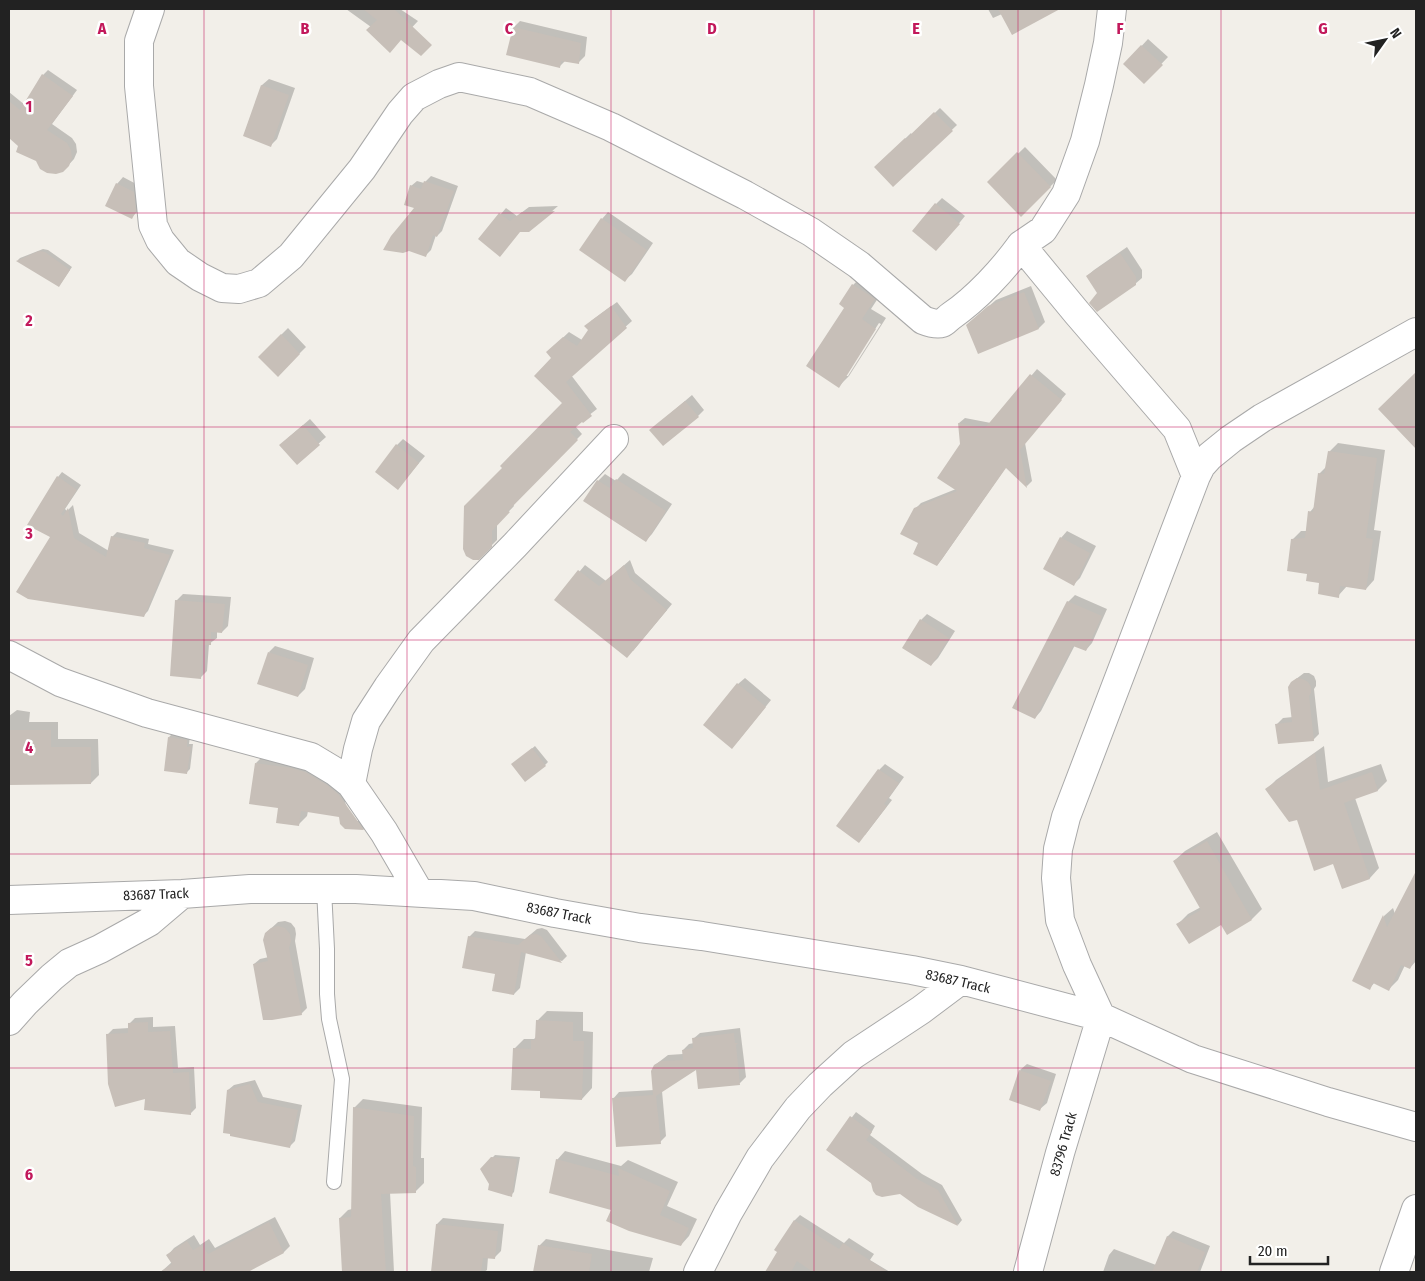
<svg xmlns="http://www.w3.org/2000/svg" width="1425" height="1281" font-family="'Fira Sans Condensed',sans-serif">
  <rect width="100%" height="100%" fill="#f2efe9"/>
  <path fill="#0003" fill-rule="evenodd" d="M346 9H400L418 21 390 51 371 27Z
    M988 9H1054L1049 13 1002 14 993 18Z
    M520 21 587 37 585 56 578 63 565 61 559 67 508 54 514 27Z
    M1148 39 1168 57 1144 82 1125 64Z
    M48 70 77 90 52 124 72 138 76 144 77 152 74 159 63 171 37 160 9 137V92L25 105 43 75Z
    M269 79 295 88 277 139 271 145 244 135 262 85Z
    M940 108 957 125 893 186 876 167 911 133 912 135Z
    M1025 147 1057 180 1021 215 989 182Z
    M431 176 458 186 442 231 437 236 436 235 431 250 426 255 411 186 417 181 424 183Z
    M123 177 140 186 138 211 131 218 117 184Z
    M942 198 965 216 943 243 936 204Z
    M558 206 529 231H520L480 239 506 208 517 216 529 207Z
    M608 212 653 243 632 274 625 280 602 219Z
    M1127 247 1142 270V278L1135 284 1099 293 1087 276 1094 270Z
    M43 249 48 250 72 267 61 283 18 260 20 258Z
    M863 275 884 289 871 309 886 318 849 376 839 386 846 307 853 285ZM879 323 881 324 848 376H845Z
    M1031 286 1045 322 1039 328 967 325 996 300Z
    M617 302 632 321 571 375 597 409 575 426 582 434 513 504 514 506 497 524V540L478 559 504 468 564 403 553 358V347L569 332 582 340 590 330 591 321Z
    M288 328 306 347 278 375 259 357Z
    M1037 369 1066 394 1025 443 1032 481 1027 486 1006 467 942 559 937 565 920 542 915 509 921 503 956 489 961 444 959 423 965 418 991 423Z
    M1416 374V438L1415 439 1379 409Z
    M692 395 704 410 698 416 658 424Z
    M310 419 326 437 297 463 288 438Z
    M403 439 425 456 398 488 397 445Z
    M1338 443 1385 450 1374 530 1381 531 1374 580 1366 589 1347 586 1338 596 1309 573 1292 540 1301 531H1307L1310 512 1315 506 1319 474 1327 466 1329 452Z
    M62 472 81 485 65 509 67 511 73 505 79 533 109 551 112 537 117 532 149 539 148 544 174 550 148 611 143 616 52 536 58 477Z
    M623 473 672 504 652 534 646 540 585 501 598 481 605 474 616 481Z
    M1067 531 1096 546 1080 578 1074 584 1061 538Z
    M630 560 635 573 672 604 633 651 556 600 585 565 606 581Z
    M183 594 231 597 228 626 222 632H217V638L209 644 207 671 200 678 176 601Z
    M1075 595 1107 609 1092 643 1086 650 1075 645 1041 711 1035 718 1068 602Z
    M927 614 955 631 938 658 931 665 921 620Z
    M275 646 314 658 305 689 298 696 269 652Z
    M1304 673H1309L1314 676 1316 681V686L1314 689 1319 734 1313 740 1277 724 1283 718 1293 717 1292 682Z
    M745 678 771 700 738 741V684Z
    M17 710 30 712 29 722H58V739H98L99 775 91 783 9 780V716Z
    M172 734 190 737 189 744H193L190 769 187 772 169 737Z
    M535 746 548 762 545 765 516 762Z
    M1324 746 1328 782 1381 764 1387 781 1378 790 1355 798 1379 868 1370 878 1342 887 1334 863 1297 819 1267 789 1276 780Z
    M264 755 314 763 372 821 364 829 346 827 340 815 308 811 307 816 298 825 256 763ZM345 802H346L359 821H356L347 808Z
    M885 764 904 777 889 798 892 800 865 835 838 825 879 770Z
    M1217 832 1262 909 1252 919 1178 924 1188 914 1201 907 1174 861 1185 851Z
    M1415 885 1416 886V961L1410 968 1405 965 1398 980 1389 989 1375 982 1370 988 1354 980 1384 916 1393 908 1395 914Z
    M285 921 291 923 295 928 296 934 295 941 307 1008 301 1014 254 964 260 959 269 957 266 933 278 922Z
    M542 928 547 930 567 956 562 961 526 952 520 988 514 994 469 937 475 931 525 939 537 929Z
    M547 1011 583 1012V1031L593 1032 592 1088 582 1099 541 1090 514 1049 524 1039H534L536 1037 537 1021Z
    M153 1017V1027L175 1026 178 1068 194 1067 196 1108 190 1114 146 1097 107 1035 113 1029 129 1028V1024L135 1018Z
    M740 1028 746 1077 740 1083 700 1088 697 1068 662 1091 666 1136 660 1142 613 1099 619 1092 654 1090 655 1065 668 1055 683 1054V1050L689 1044 694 1043 693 1039 700 1033Z
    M1027 1064 1056 1074 1047 1103 1040 1109 1020 1070Z
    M255 1080 263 1097 302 1105 295 1141 290 1146 228 1090 234 1085Z
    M363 1099 422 1107 421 1158H424V1183L416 1191 390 1192 394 1272H343L340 1218 348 1210 352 1209 354 1108Z
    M856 1112 875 1126 870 1135 922 1174 942 1185 962 1220 958 1225 919 1206 900 1193 872 1183 827 1150Z
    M565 1151 621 1166 628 1160 678 1182 667 1206 697 1219 689 1236 681 1245 612 1209 557 1160Z
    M495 1155 520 1157 514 1192 511 1195 490 1184 481 1169Z
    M800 1215 844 1243 849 1238 874 1254 870 1260 890 1272H774L772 1269 795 1220Z
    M275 1217 290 1246 284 1252 245 1272H162V1271L172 1262 168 1255 174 1248 194 1235 200 1245 209 1239 215 1248Z
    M443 1218 504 1224 501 1251 494 1258 488 1257 487 1270 484 1272 432 1271 437 1224Z
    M1173 1231 1210 1246 1200 1272H1103L1109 1255 1114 1249 1156 1265 1168 1236Z
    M546 1239 653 1258 649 1272H534L540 1245Z"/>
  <path fill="#c7bfb8" d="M363 9H394L432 45 421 56 401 40 390 53 366 30 377 20Z
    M998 9H1060L1012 35Z
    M513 27 581 43 579 64 561 61 560 68 506 55Z
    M1141 45 1163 65 1144 84 1123 64Z
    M42 74 73 96 47 130 67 143 71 150 72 158 69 166 63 172 56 174 47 173 40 169 36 161 16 152 18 146 9 138V101L20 110Z
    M261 85 289 95 271 147 243 136Z
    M934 112 953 131 893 187 874 167 905 138 906 139Z
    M1017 152 1051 187 1021 217 987 182Z
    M424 181 454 191 437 237 433 235 426 257 409 251 403 253 383 250 391 236 414 208 404 205 410 185 421 189Z
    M116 183 134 192 136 211 132 219 105 206Z
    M935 203 960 224 936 251 912 231Z
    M555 211 529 232H520L500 257 478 239 499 213 510 221 522 212Z
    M601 218 647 250 625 282 579 250Z
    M39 251 45 252 70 270 59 287 16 261Z
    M1120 253 1136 277V285L1097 312 1089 303 1097 293 1086 276Z
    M852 284 875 299 862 319 876 329 839 388 806 366 844 308 839 304Z
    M1024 292 1039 329 978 354 966 325 988 306Z
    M611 306 627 328 566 382 592 416 583 423 582 422 570 432 578 440 508 511 510 512 492 531V547L479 560H473L466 556 463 549 464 506 502 468 500 466 562 403 534 376 551 358 546 352 563 337 577 346 588 330 584 326Z
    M281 334 300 354 278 377 258 357Z
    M1416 372V449L1378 409Z
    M1030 374 1062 400 1020 450 1027 488 1006 468 937 566 913 554 918 543 900 534 914 508 957 491 937 478 960 444 958 423 985 428Z
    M685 401 699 417 663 446 649 430Z
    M303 425 320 445 297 465 279 445Z
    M396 444 419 463 398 490 375 472Z
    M1328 451 1377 458 1366 538 1373 539 1366 590 1340 586 1339 598 1318 594 1319 583 1306 581 1307 574 1287 571 1291 539 1305 538 1308 511 1313 512 1318 473 1324 474Z
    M57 476 77 490 61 514 63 516 68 508 74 538 106 557 111 536 145 543 144 548 170 555 144 617 28 599 16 592 50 537 27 525Z
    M616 479 666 511 646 542 583 501 597 480 610 488Z
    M1060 537 1090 553 1074 586 1043 569Z
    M624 565 630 579 667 610 627 658 554 600 578 570 599 586Z
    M175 600 225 604 222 633 211 632V645H203L201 679 170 676Z
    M1067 601 1102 616 1086 651 1073 646 1035 719 1012 708Z
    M920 619 949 638 931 666 902 648Z
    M268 652 308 665 298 697 257 684Z
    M1297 678 1303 679 1308 682 1311 687V693L1309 696 1314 741 1278 744 1275 724 1292 722 1288 687 1291 682Z
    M737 683 766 707 732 749 703 725Z
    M9 730H51V747H91V784L9 785Z
    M168 737 187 740V747L191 746 187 774 164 771Z
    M532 748 546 766 525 782 511 764Z
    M1315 753 1320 790 1372 772 1378 791 1344 803 1370 879 1342 889 1333 864 1314 871 1297 820 1289 822 1265 789Z
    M255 763 291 768 305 772 327 785 339 795 364 830 345 829 340 824 339 817 301 811 299 826 276 823 278 808 249 804Z
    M878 769 899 783 884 804 887 806 859 843 836 826Z
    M1207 841 1252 920 1227 935 1221 925 1189 944 1176 924 1201 910 1173 861Z
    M1416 871V956L1410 969 1401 965 1389 991 1373 983 1370 990 1352 981 1383 915 1387 927Z
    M278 926 285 928 290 934 291 941 289 948 302 1015 272 1020H263L253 964 268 961 263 940 265 933 271 928Z
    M536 934 541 936 562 963 521 952 514 995 492 991 495 974 462 968 468 936 518 945 530 935Z
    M536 1020 573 1022V1041H584L582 1100 540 1098V1091L511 1090 513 1048 531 1049V1040H535Z
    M148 1022V1032L170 1031 173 1073 189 1072 191 1115 144 1110 145 1099 115 1107 108 1084 106 1034 128 1033V1023Z
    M734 1033 735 1043H738L736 1045 740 1085 698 1089 696 1070 656 1096 661 1144 616 1147 612 1098 653 1095 651 1071 654 1065 661 1061 683 1060 682 1050 693 1048 692 1038Z
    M1019 1070 1051 1081 1040 1111 1009 1100Z
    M250 1084 258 1102 298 1110 290 1148 230 1136V1134L223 1133 227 1090Z
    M353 1107 414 1116 413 1166 416 1167V1193L381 1194 386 1272H342L339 1218 351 1217Z
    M850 1116 872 1132 866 1140 917 1179 938 1190 958 1226 918 1207 900 1194 882 1197 876 1195 873 1191 871 1183 826 1150Z
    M491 1157 517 1159 512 1197 488 1190 489 1184 480 1169Z
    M556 1159 619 1176 618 1168 670 1191 660 1215 689 1228 681 1246 629 1231 606 1221 611 1210 549 1193Z
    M794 1220 839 1249 843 1243 888 1272H813L797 1261 791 1272H765L777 1252 774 1250Z
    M269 1222 284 1253 248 1272H160L172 1264 166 1255 187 1241 193 1250 202 1245 208 1254Z
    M436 1224 498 1231 495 1259 483 1258 481 1272H431Z
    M1167 1236 1205 1252 1197 1272H1152Z
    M538 1245 592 1254 589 1272H533Z"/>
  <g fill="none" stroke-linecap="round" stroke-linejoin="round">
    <g stroke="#a9a9a9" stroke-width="16">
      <path id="lane" d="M324 889 327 949V994L329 1019 342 1079 334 1182"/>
    </g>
    <g stroke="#a9a9a9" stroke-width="30">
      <path id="street" d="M150 9 139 41V86L153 225 160 240 178 262 200 277 222 288 239 289 259 283 291 256 362 169 400 113 414 97 439 84 459 77 530 92 611 127 745 195 811 232 859 265 923 320C928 322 936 325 942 323 945 322 948 318 951 316 977 298 1003 270 1021 245L1077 313 1177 429 1196 476
        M1021 245 1043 230 1066 194 1085 141 1099 85 1108 43 1112 9
        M9 655 60 682 147 713 311 757 336 772 351 784 384 832 419 892
        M351 784 358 749 366 721 388 687 421 641 515 545 614 439
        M9 900 182 894 250 889H356L474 896 555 913 640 928 702 936 912 970 961 980 1101 1017 1193 1059 1328 1102 1416 1127
        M1101 1017 1077 965 1060 920 1056 878 1058 849 1066 817 1196 476 1201 466 1210 456 1231 439 1262 418 1416 332
        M9 1021 25 1003 52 977 69 963 100 949 149 922 182 894
        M698 1272 728 1213 760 1158 798 1108 820 1085 853 1055 921 1010 961 980
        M1028 1272 1060 1153 1101 1017
        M1394 1272 1416 1209"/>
    </g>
    <use href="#lane" stroke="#fff" stroke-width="14"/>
    <use href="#street" stroke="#fff" stroke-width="28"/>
  </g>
  <path fill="none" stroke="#c2185b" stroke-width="1" stroke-opacity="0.55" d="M204 9V1272M407 9V1272M611 9V1272M814 9V1272M1018 9V1272M1221 9V1272M9 213H1416M9 427H1416M9 640H1416M9 854H1416M9 1068H1416"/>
  <g text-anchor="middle" stroke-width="5" stroke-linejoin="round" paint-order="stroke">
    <g font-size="14" fill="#222" stroke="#fff">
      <text transform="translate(156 894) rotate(-2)" y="5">83687 Track</text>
      <text transform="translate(559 913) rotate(11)" y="5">83687 Track</text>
      <text transform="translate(958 981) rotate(13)" y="5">83687 Track</text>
      <text transform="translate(1063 1144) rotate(-74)" y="5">83796 Track</text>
    </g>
  </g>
  <g font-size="16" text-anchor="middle" font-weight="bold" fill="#c2185b" stroke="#fff" stroke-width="5" stroke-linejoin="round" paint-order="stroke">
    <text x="102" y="34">A</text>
    <text x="305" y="34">B</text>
    <text x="509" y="34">C</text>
    <text x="712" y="34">D</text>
    <text x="916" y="34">E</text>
    <text x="1120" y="34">F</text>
    <text x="1323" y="34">G</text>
    <text x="29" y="112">1</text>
    <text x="29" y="326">2</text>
    <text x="29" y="539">3</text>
    <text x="29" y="753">4</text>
    <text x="29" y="966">5</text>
    <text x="29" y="1180">6</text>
  </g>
  <rect width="1425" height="1281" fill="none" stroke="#222222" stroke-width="20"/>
  <g transform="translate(1385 40) rotate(57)" stroke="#ffffff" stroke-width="4" paint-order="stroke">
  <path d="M0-4L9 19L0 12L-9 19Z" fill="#222222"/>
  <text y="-8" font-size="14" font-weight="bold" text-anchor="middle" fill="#222222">N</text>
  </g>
  <path d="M1250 1256v8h78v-8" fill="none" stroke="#222222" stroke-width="2.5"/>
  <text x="1258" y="1256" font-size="15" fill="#222222" stroke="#ffffff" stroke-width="4" paint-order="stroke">20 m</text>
</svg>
